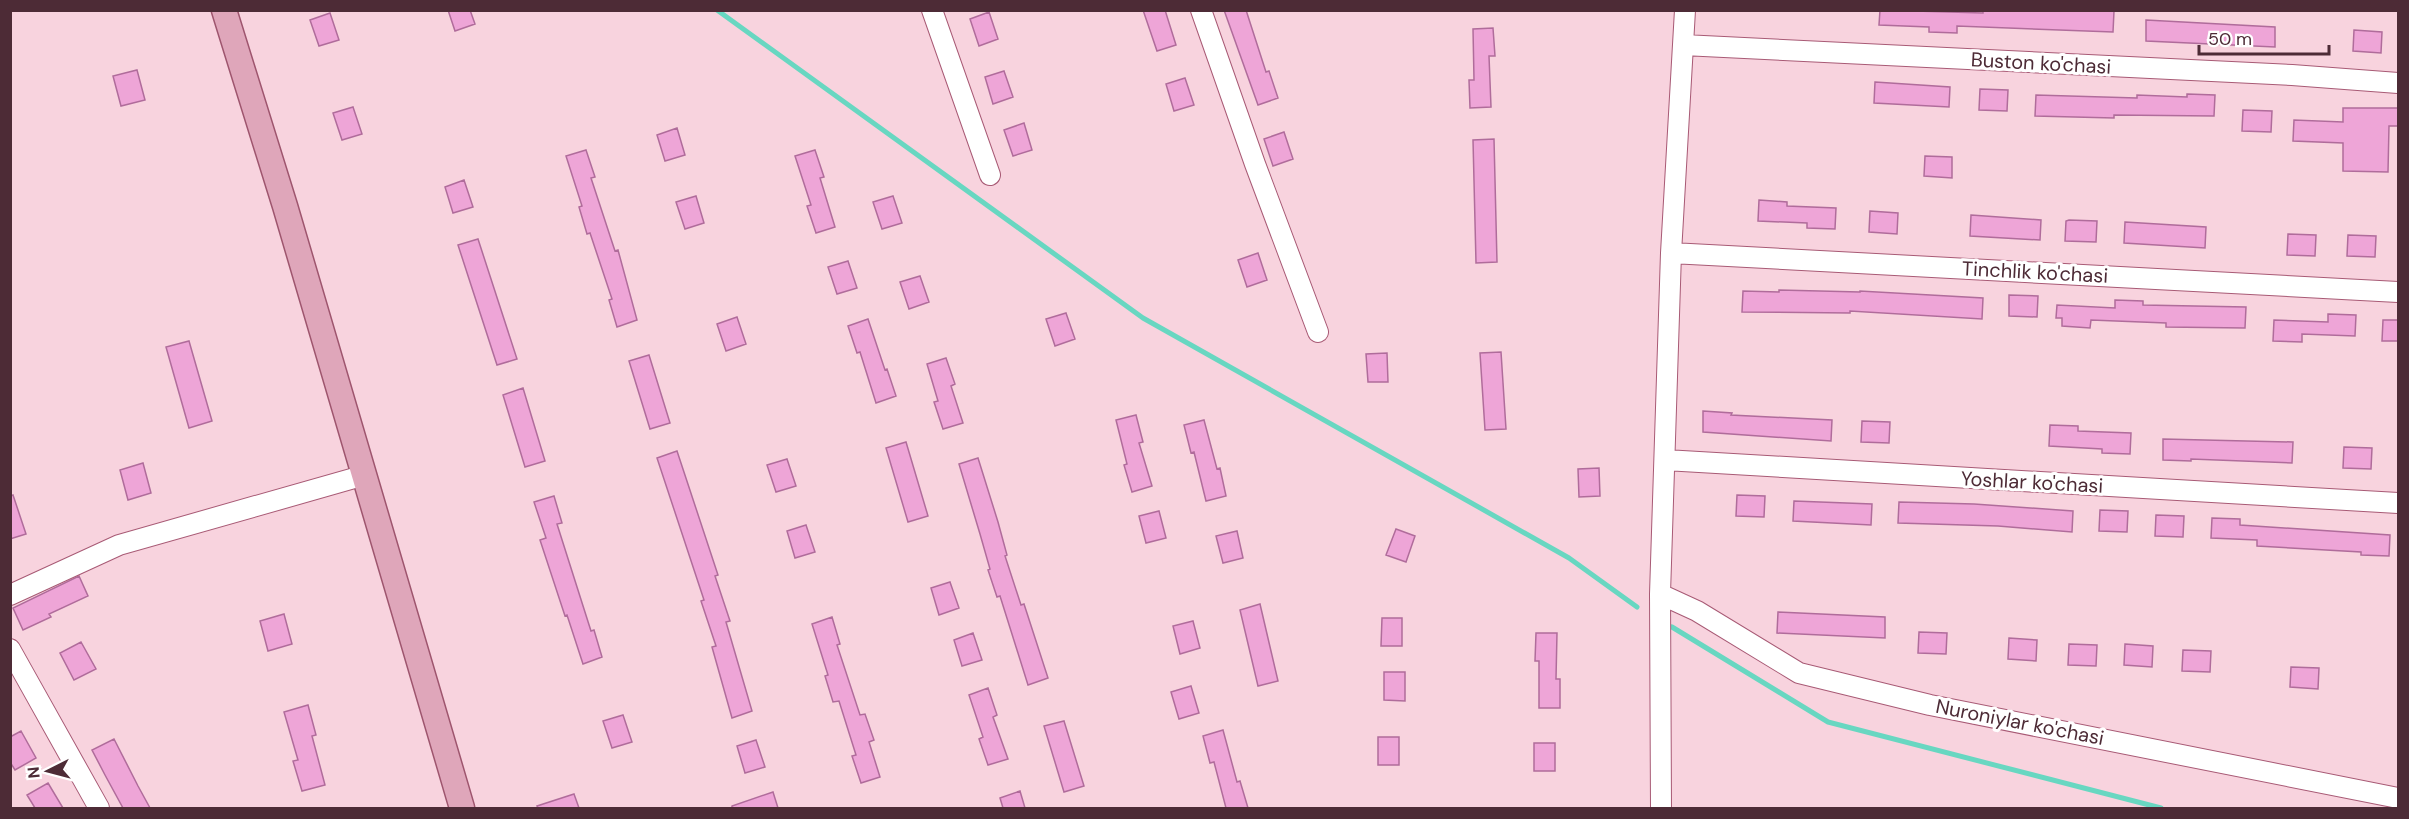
<svg xmlns="http://www.w3.org/2000/svg" width="2409" height="819" font-family="'DM Sans',sans-serif">
  <rect width="100%" height="100%" fill="#f8d3de"/>
  <g fill="none" stroke-linecap="round" stroke-linejoin="round">
    <path stroke="#68d7c1" stroke-width="5" d="M717 10 1143 318 1569 558 1637 607
      M1672 627 1828 722 2161 808"/>
  </g>
  <path fill="#eea5d7" stroke="#b06c9b" stroke-width="1.5" d="M448 10H470L475 24 455 31Z
    M1143 10H1165L1176 45 1157 51Z
    M1224 10H1246L1266 72 1269 71 1278 98 1258 105Z
    M1880 10 1983 13V10L2114 11 2113 32 1957 26V33L1929 32V27L1879 25Z
    M989 12 998 39 979 46 970 19Z
    M330 13 339 40 319 46 310 20Z
    M2146 20 2275 27V47L2146 41Z
    M1493 28 1495 56H1489L1491 107 1470 108 1469 80H1474L1473 29Z
    M2354 30 2382 32 2381 53 2353 51Z
    M137 70 145 100 121 106 113 76Z
    M1004 71 1013 97 993 104 985 77Z
    M1185 78 1194 105 1174 111 1166 84Z
    M1875 82 1950 87 1949 107 1874 103Z
    M1980 89 2008 90 2007 111 1979 110Z
    M2187 94 2215 95 2214 116 2114 115V118L2035 116 2036 95 2137 98V95L2187 97Z
    M353 107 362 134 342 140 333 113Z
    M2343 108H2398V126H2389L2388 172 2343 171V143L2293 141 2294 120 2343 122Z
    M2243 110 2272 111 2271 132 2242 131Z
    M1024 123 1032 150 1013 156 1004 130Z
    M677 128 685 155 665 161 657 135Z
    M1284 132 1293 159 1273 166 1264 139Z
    M1494 139 1497 262 1476 263 1473 140Z
    M586 150 595 177 591 178 615 251 618 250 637 320 617 327 609 300 612 299 590 233 587 234 579 207 582 206 566 156Z
    M815 150 824 177 820 178 835 227 816 233 807 206 811 205 795 156Z
    M1925 156 1952 157V178L1924 176Z
    M464 180 473 207 453 213 445 187Z
    M696 196 704 223 685 229 676 202Z
    M893 196 902 223 882 229 873 202Z
    M1759 200 1787 202V206L1836 208 1835 229 1807 228V223L1758 221Z
    M1870 211 1898 213 1897 234 1869 232Z
    M1971 215 2041 220 2040 240 1970 236Z
    M2069 220 2097 221 2096 242 2065 241 2066 221Z
    M2125 222 2206 227 2205 248 2124 243Z
    M2288 234 2316 235 2315 256 2287 255Z
    M2348 235 2376 236 2375 257 2347 256Z
    M478 239 517 359 497 365 458 245Z
    M1258 253 1267 280 1247 287 1238 260Z
    M848 261 857 288 837 294 828 267Z
    M920 276 929 302 909 309 900 282Z
    M1779 290 1860 292V291L1983 298 1982 319 1850 311V313L1742 312 1743 291 1779 292Z
    M2009 295 2038 296 2037 317 2009 316Z
    M2115 300 2143 301V305L2246 307 2245 328 2166 327V323L2091 320 2090 328 2062 326V318H2056L2057 305 2115 308Z
    M1066 313 1075 339 1055 346 1046 319Z
    M2328 314 2356 315 2355 336 2302 334V342L2273 341 2274 320 2328 322Z
    M737 317 746 344 726 351 717 324Z
    M868 319 885 370 887 369 896 396 876 403 860 352 857 353 848 326Z
    M2383 320H2398V341H2382Z
    M189 341 212 421 189 428 166 347Z
    M1501 352 1506 429 1485 430 1480 353Z
    M1387 353 1388 382H1368L1366 354Z
    M649 355 670 423 650 429 629 361Z
    M946 358 955 384 951 386 963 423 943 429 934 402 938 401 927 364Z
    M523 388 545 461 525 467 503 395Z
    M1703 411 1732 413 1731 415 1832 420 1831 441 1703 432Z
    M1136 415 1143 442 1139 443 1152 486 1132 492 1124 465 1127 464 1116 420Z
    M1204 420 1217 469 1220 468 1226 496 1206 501 1194 452 1191 453 1184 425Z
    M1862 421 1890 422 1889 443 1861 442Z
    M2050 425 2078 426V431L2131 433 2130 454 2102 453V449L2049 446Z
    M2163 439 2293 442 2292 463 2191 459V461L2163 460Z
    M906 442 928 516 908 522 886 448Z
    M2344 447 2372 448 2371 469 2343 468Z
    M677 451 718 575 715 576 730 621 726 622 752 711 732 718 712 647 716 646 701 601 704 600 657 458Z
    M978 458 998 522 1007 555 1005 556 1021 605 1024 604 1048 678 1028 685 1000 596 997 597 988 570 990 569 980 534 959 464Z
    M787 459 796 486 776 492 767 465Z
    M143 463 151 493 128 500 120 470Z
    M1599 468 1600 496 1579 497 1578 469Z
    M13 495 26 534 10 539V496Z
    M1737 495 1765 496 1764 517 1736 516Z
    M554 496 562 523 557 524 591 631 594 630 602 657 583 664 567 615 565 616 540 540 546 538 534 502Z
    M1794 501 1872 504 1871 525 1793 521Z
    M1899 502 1974 504 2073 511 2072 532 1998 526 1898 523Z
    M2100 510 2128 511 2127 532 2099 531Z
    M1159 511 1166 538 1146 543 1139 516Z
    M2156 515 2184 516 2183 537 2155 536Z
    M2212 518 2240 519V525L2390 535 2389 556 2361 555V552L2257 546V540L2211 538Z
    M806 525 815 552 795 558 787 531Z
    M1396 529 1415 536 1406 562 1386 555Z
    M1237 531 1243 558 1223 563 1216 536Z
    M79 576 88 596 49 614 51 617 23 630 13 608Z
    M950 582 959 608 939 615 931 588Z
    M1260 604 1278 681 1258 686 1240 610Z
    M1778 612 1885 617V638L1777 633Z
    M284 614 292 644 268 651 260 621Z
    M832 617 840 644 837 645 860 715 865 714 874 740 869 742 880 777 861 783 852 756 856 755 839 701 833 702 825 676 828 675 812 624Z
    M1382 618H1402V646H1381Z
    M1193 621 1200 648 1180 654 1173 626Z
    M1919 632 1947 633 1946 654 1918 653Z
    M973 633 982 660 962 666 954 640Z
    M1536 633H1557L1556 679H1560V708H1539V661H1535Z
    M2009 638 2037 640 2036 661 2008 659Z
    M81 642 96 669 74 680 60 653Z
    M2069 644 2097 645 2096 666 2068 665Z
    M2125 644 2153 646 2152 667 2124 665Z
    M2183 650 2211 651 2210 672 2182 671Z
    M2291 667 2319 668 2318 689 2290 687Z
    M1384 672H1405V701L1384 700Z
    M1191 686 1199 713 1179 719 1171 692Z
    M988 688 997 715 993 717 1008 759 988 765 979 739 983 737 969 695Z
    M308 705 316 735 312 736 325 785 302 791 293 761 298 760 284 712Z
    M623 715 632 742 612 748 603 721Z
    M1064 721 1084 786 1064 792 1044 726Z
    M1223 730 1237 782 1240 781 1248 808H1226L1214 762 1210 763 1203 736Z
    M21 731 36 758 15 770 10 762V737Z
    M1378 737H1399V765H1378Z
    M114 739 138 786 150 808H123L105 775 92 750Z
    M756 740 765 767 745 773 737 746Z
    M1534 743H1555V771H1534Z
    M48 783 63 808H35L27 795Z
    M1020 791 1025 808H1003L1000 798Z
    M773 792 778 808H732V806Z
    M574 794 579 808H538L537 806Z"/>
  <g fill="none" stroke-linecap="round" stroke-linejoin="round">
    <g stroke="#a85a75" stroke-width="22">
      <path id="minor" d="M932 10 990 175
        M1201 10 1255 164 1318 332
        M1683 45 2292 75 2398 83
        M1671 253 2398 292
        M1665 460 2398 503
        M1660 594 1697 611 1799 673 1930 705 2398 798
        M10 595 119 545 365 475
        M10 649 99 808
        M1661 808 1660 594 1671 253 1685 10"/>
    </g>
    <g stroke="#9e556e" stroke-width="27">
      <path id="major" d="M224 10 285 206 462 808"/>
    </g>
    <use href="#minor" stroke="#fff" stroke-width="20"/>
    <use href="#major" stroke="#dfa6ba" stroke-width="24"/>
  </g>
  <g text-anchor="middle" stroke-width="6" stroke-linejoin="round" paint-order="stroke">
    <g font-size="20" fill="#4d2b36" stroke="#fff">
      <text transform="translate(2041 63) rotate(3)" y="7">Buston ko'chasi</text>
      <text transform="translate(2035 272) rotate(3)" y="7">Tinchlik ko'chasi</text>
      <text transform="translate(2032 482) rotate(3)" y="7">Yoshlar ko'chasi</text>
      <text transform="translate(2020 722) rotate(11)" y="7">Nuroniylar ko'chasi</text>
    </g>
  </g>
  <rect width="2409" height="819" fill="none" stroke="#4d2b36" stroke-width="24"/>
  <g transform="translate(48 771) rotate(264)" stroke="#ffffff" stroke-width="4.5" paint-order="stroke">
  <path d="M0-4.5L10 22L0 15L-10 22Z" fill="#4d2b36"/>
  <text y="-9" font-size="16" font-weight="bold" text-anchor="middle" fill="#4d2b36">N</text>
  </g>
  <path d="M2199 45v9h130v-9" fill="none" stroke="#4d2b36" stroke-width="3"/>
  <text x="2208" y="45" font-size="18" fill="#4d2b36" stroke="#ffffff" stroke-width="4.5" paint-order="stroke">50 m</text>
</svg>
